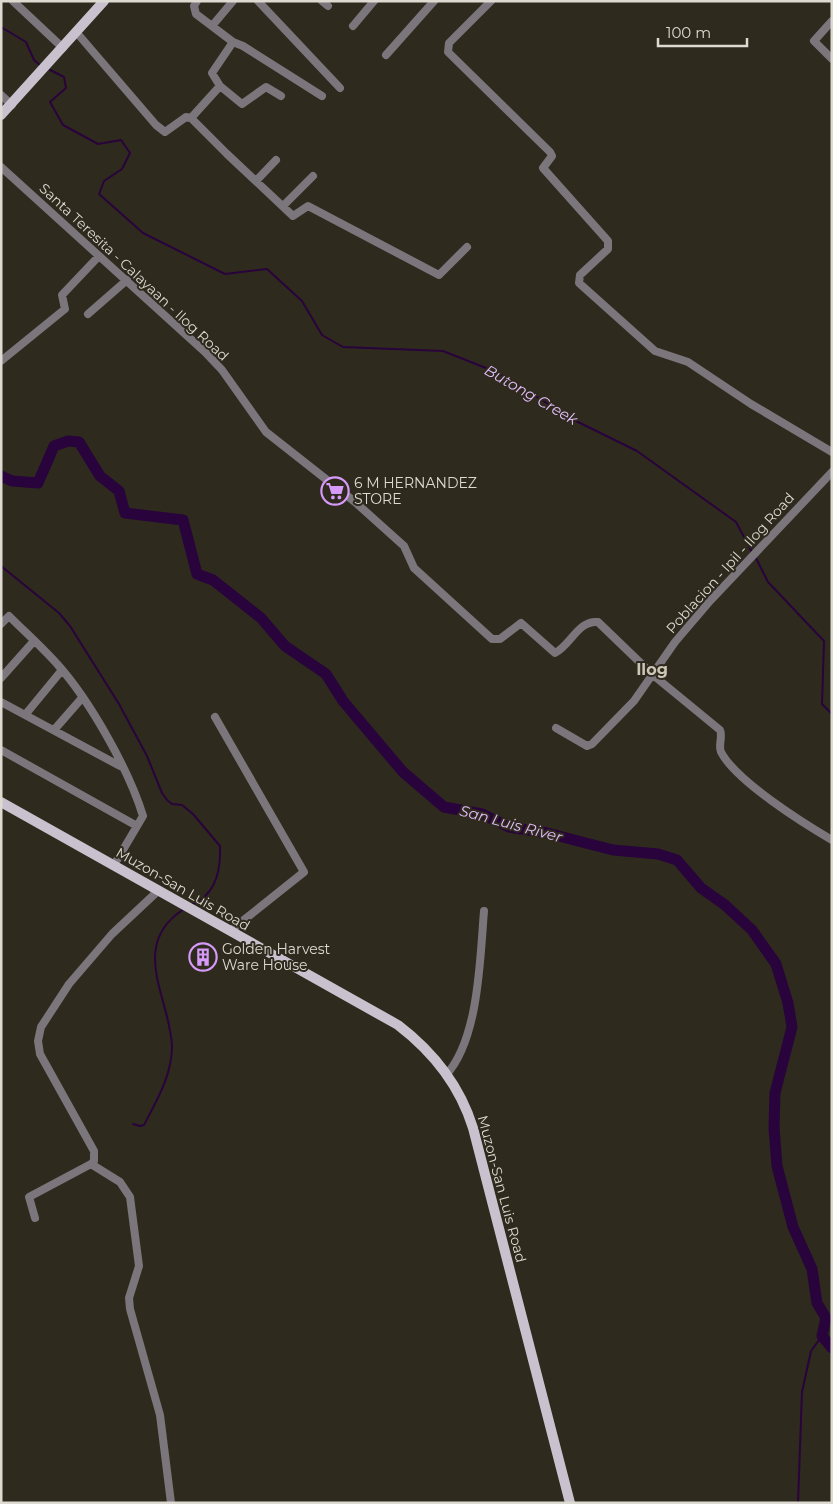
<svg xmlns="http://www.w3.org/2000/svg" width="833" height="1504" font-family="Montserrat,sans-serif">
  <rect width="100%" height="100%" fill="#2f2a1e"/>
  <g fill="none" stroke-linecap="round" stroke-linejoin="round">
    <path stroke="#29033b" stroke-width="2" d="M1 27 26 42 34 60 40 65
      M50 70 64 77 66 88 50 102 63 125 98 144 121 140 130 153 122 169 104 181 99 194 143 233 225 274 267 269 302 301 322 335 343 347 443 351 496 372 576 421 637 451 736 522 752 552
      M756 558 768 582 824 641 822 704 832 714
      M1 566 59 613 70 626 119 704 147 756 162 793 167 800 172 804 182 805 193 814 220 846C221 870 216 894 193 904
      M133 1124 140 1126 144 1125C157 1100 172 1075 172 1046 170 998 128 945 184 909
      M798 1503 802 1392 811 1351 822 1336"/>
    <path stroke="#29033b" stroke-width="11" d="M1 476 12 481 38 483 54 446 68 441 79 442 100 476 119 491 125 513 183 520 197 574 213 580 261 618 285 646 326 674 343 701 403 772 444 807 482 814 509 827 547 833 613 850 658 854 677 860 701 888 725 905 752 930 776 964 788 1003 792 1027 775 1093 774 1128 777 1166 793 1227 812 1269 817 1303 826 1318 822 1336 832 1348"/>
    <path stroke="#7a767c" stroke-width="8" d="M13 1 63 48
      M258 1 340 88
      M322 1 328 6
      M491 1 449 43 448 52 550 152 552 156 543 168 608 241V249L580 275 579 283 655 351 688 362 751 404 832 452
      M832 21 814 41 832 59
      M212 26 233 1
      M353 26 374 1
      M77 33 156 125 165 132 186 117 191 118 227 154 293 216 308 206 439 275 467 247
      M233 42 243 46 322 96
      M386 55 434 1
      M220 86 242 104 266 87 281 96
      M1 95 12 105
      M191 118 220 86 212 73 233 42 196 14 194 6 197 1
      M1 167 205 352 222 370 266 432 355 502 404 546 414 568 492 639H500L521 623 555 653C571 645 578 620 598 622L653 675 720 730C723 737 718 745 721 752 736 781 803 823 832 840
      M256 181 276 160
      M283 206 313 176
      M88 314 127 280
      M1 361 65 309 62 295 99 256
      M1 624 9 616C25 632 43 648 58 665 90 701 129 770 143 816L114 865
      M1 678 34 641
      M1 702 120 766
      M25 715 62 670
      M215 717 304 872 230 931
      M556 728 587 746 592 744 634 701 675 642 710 601 832 472
      M54 730 82 698
      M1 750 137 826
      M446 1075C479 1039 480 958 484 911
      M91 1164 120 1182 130 1197 139 1266 129 1298 130 1309 160 1415 171 1503
      M35 1218 29 1197 91 1164 94 1161V1151L40 1054 38 1041 41 1027 69 984 112 934 159 890"/>
    <path stroke="#c9c2ce" stroke-width="10" d="M1 115 104 1
      M1 802 398 1025C432 1051 460 1086 473 1128L570 1503"/>
  </g>
  <defs>
    <g id="supermarket-ring" transform="scale(1.4375)"><circle r="9.5" fill="#2f2a1e" stroke="#d69bfa" stroke-width="1.5"/><path d="M-6-5.5h2.5l.6 2H6L4.5 2H-2.5L-4.4-4H-6ZM-1.5 3.2a1.3 1.3 0 1 0 .1 0ZM3 3.2a1.3 1.3 0 1 0 .1 0Z" fill="#d69bfa"/></g>
    <g id="building-ring" transform="scale(1.4375)"><circle r="9.5" fill="#2f2a1e" stroke="#d69bfa" stroke-width="1.5"/><path d="M-4-6H4V6H1V3H-1V6H-4ZM-2.5-4.3h1.7v1.8h-1.7ZM.8-4.3h1.7v1.8H.8ZM-2.5-1h1.7V.8h-1.7ZM.8-1h1.7V.8H.8Z" fill="#d69bfa"/></g>
  </defs>
  <g fill-rule="evenodd">
    <use href="#supermarket-ring" x="335" y="491"/>
    <use href="#building-ring" x="203" y="957"/>
  </g>
  <g text-anchor="middle" stroke-width="4" stroke-linejoin="round" paint-order="stroke">
    <g font-size="14" fill="#dddad2" stroke="#2f2a1e">
      <text transform="translate(134 272) rotate(43)" y="5">Santa Teresita - Calayaan - Ilog Road</text>
      <text transform="translate(730 563) rotate(-48)" y="5">Poblacion - Ipil - Ilog Road</text>
      <text transform="translate(183 889) rotate(30)" y="5">Muzon-San Luis Road</text>
      <text transform="translate(502 1189) rotate(75)" y="5">Muzon-San Luis Road</text>
    </g>
    <g font-size="14" fill="#dddad2" stroke="#2f2a1e" text-anchor="start">
      <text x="354" y="488">6 M HERNANDEZ<tspan x="354" dy="16">STORE</tspan></text>
      <text x="222" y="954">Golden Harvest<tspan x="222" dy="16">Ware House</tspan></text>
    </g>
    <g font-size="15" font-style="italic" fill="#e4befc" stroke="#2f2a1e">
      <text transform="translate(531 395) rotate(30)" y="5">Butong Creek</text>
      <text transform="translate(511 824) rotate(15)" y="5">San Luis River</text>
    </g>
    <g font-size="16" font-weight="bold" fill="#cdc6b7" stroke="#2f2a1e">
      <text x="652" y="675">Ilog</text>
    </g>
  </g>
  <rect width="833" height="1504" fill="none" stroke="#dddad2" stroke-width="5"/>
  <path d="M658 38v8h89v-8" fill="none" stroke="#dddad2" stroke-width="2.5"/>
  <text x="666" y="38" font-size="15" fill="#dddad2" stroke="#2f2a1e" stroke-width="4" paint-order="stroke">100 m</text>
</svg>
